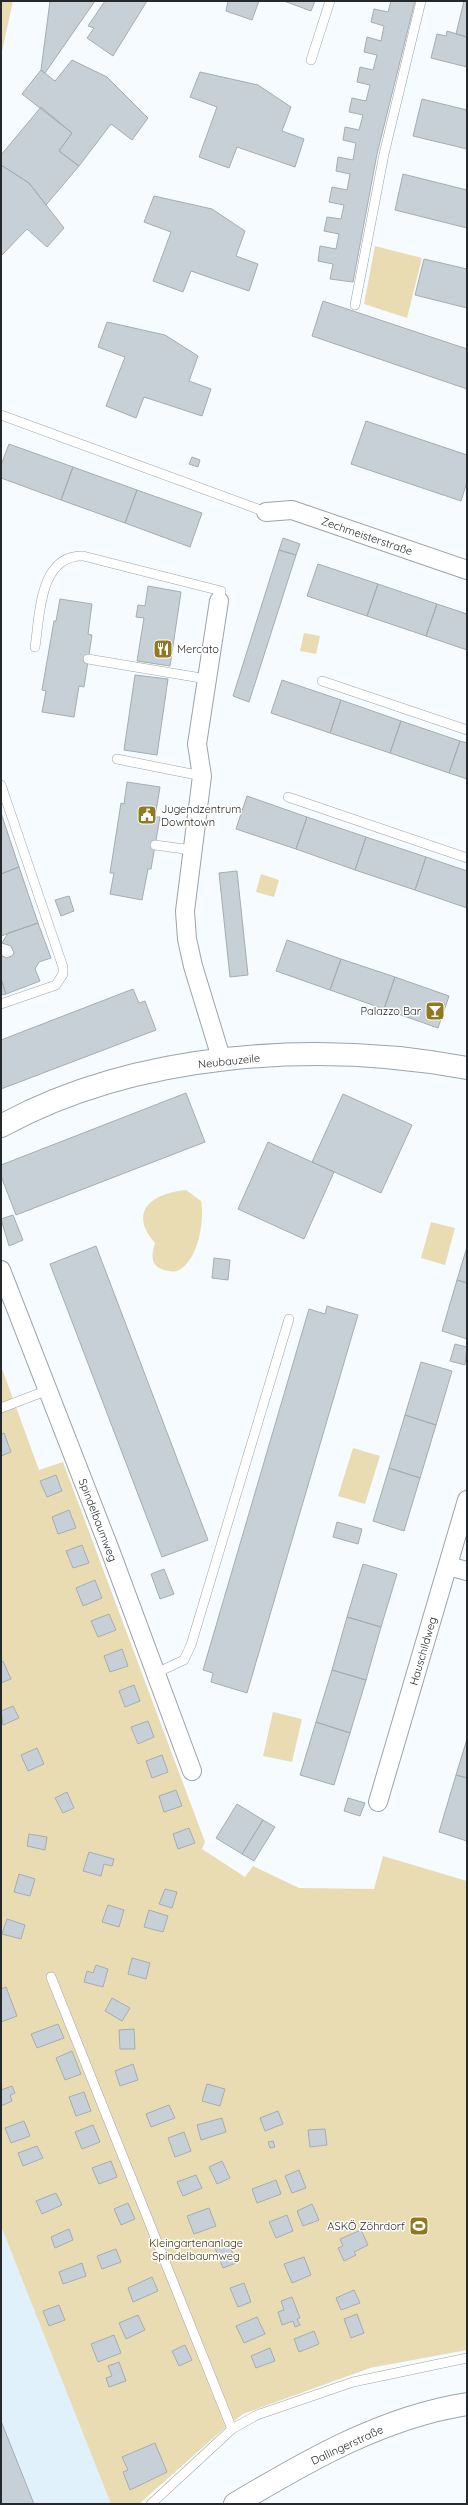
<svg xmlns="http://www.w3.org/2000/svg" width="468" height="2505" font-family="Quicksand,sans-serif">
  <rect width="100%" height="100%" fill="#f5fbfe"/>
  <path fill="#e1f1fb" d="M1 2226 58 2367 111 2504H1Z"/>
  <path fill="#e9dcb2" d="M1 1H13L1 56Z
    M375 246 422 258 407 318 364 304Z
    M304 633 320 636 316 654 300 651Z
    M261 874 279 880 274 897 256 892Z
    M186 1190 201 1201C205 1219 198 1263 177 1271 174 1272 167 1271 164 1270 149 1265 152 1255 155 1243 127 1211 153 1193 186 1190Z
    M431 1222 455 1228 445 1265 421 1258Z
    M1 1366 39 1470 63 1462 205 1842 202 1849 245 1877 253 1866 299 1888 374 1889 383 1856 467 1881V2350L370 2368 243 2414 220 2432 139 2504H111L1 2226Z
    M353 1448 380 1456 365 1504 338 1496Z
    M273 1712 302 1719 292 1762 263 1756Z"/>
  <path fill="#c7d0d6" stroke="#a4adb2" d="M50 1H95L45 73 41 70Z
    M105 1H147L113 56 87 38 94 28 88 26Z
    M228 1H259L252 20 226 11Z
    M284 1H315L311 11Z
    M391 1H415L377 154 353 282 330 279 333 264 318 261 320 246 336 249 339 234 324 231 327 217 341 219 344 205 329 202 332 187 347 190 350 174 336 171 338 157 353 160 356 143 343 140 345 127 359 130 363 115 349 112 352 98 366 101 370 85 357 82 360 67 373 70 377 55 364 52 367 37 381 41 384 26 371 22 374 9 388 12Z
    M464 1H467V37L456 34Z
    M447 31 467 37V67L431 58 437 34 446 36Z
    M72 60 107 77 148 118 132 140 111 124 79 166 59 151 72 133 22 94 41 70 55 81Z
    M200 72 258 85 291 107 282 131 304 139 295 167 237 147 229 168 199 157 217 107 190 97Z
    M422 99 467 110V149L413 136Z
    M41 107 72 133 59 151 79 166 46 205 29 183 1 165V155Z
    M1 165 29 183 64 228 47 247 27 229 1 256Z
    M403 174 467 190V228L395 210Z
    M154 196 212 209 245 231 236 256 258 264 249 291 191 271 183 292 153 281 171 232 144 222Z
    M424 259 467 269V308L415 295Z
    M323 301 467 349V389L312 336Z
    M107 322 165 335 198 356 189 381 211 389 202 416 144 397 136 418 106 406 125 357 98 347Z
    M366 421 467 455V482L461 501 351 464Z
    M9 444 73 467 61 500 1 478V465Z
    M192 457 200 460 198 467 189 464Z
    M73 467 137 490 125 523 61 500Z
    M137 490 202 513 190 547 125 523Z
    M283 538 300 544 296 555 279 550Z
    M279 550 296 555 249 702 233 696Z
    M318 564 378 584 367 616 307 596Z
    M378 584 437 604 426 636 367 616Z
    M148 586 181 592 170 666 137 661 144 618 136 617 138 605 145 606Z
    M60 599 92 604 88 634 92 635 84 687 79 686 74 717 42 712 46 691 42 690 54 621H56Z
    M437 604 467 614V650L426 636Z
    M135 675 168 679 157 755 124 750Z
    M282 680 341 700 330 733 271 713Z
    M341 700 401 721 390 753 330 733Z
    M401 721 460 741 449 773 390 753Z
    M460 741 467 743V779L449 773Z
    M127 782 160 787 155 817H160L151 869H148L142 900 110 894 114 873H110L121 803 124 804Z
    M247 796 307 817 296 849 236 829Z
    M1 813 19 867 1 874Z
    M307 817 366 837 355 870 296 849Z
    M366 837 426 857 415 890 355 870Z
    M426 857 467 871V908L415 890Z
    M19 867 38 923 1 936V874Z
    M237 871 248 975 230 977 219 873Z
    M69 896 74 911 61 916 55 900Z
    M38 923 51 958 39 962 35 969 40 981 6 994 1 979V955L6 958 12 956 14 953 11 946 2 943 8 933Z
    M287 940 341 959 330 990 276 971Z
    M341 959 395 977 384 1009 330 990Z
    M395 977 449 996 438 1028 384 1009Z
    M1 979 6 994 1 995Z
    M133 989 139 1003 145 1001 156 1030 1 1089V1040Z
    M186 1093 205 1142 16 1215 1 1176V1165Z
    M343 1094 412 1125 381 1193 312 1162Z
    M268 1142 334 1172 304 1239 238 1209Z
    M13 1215 23 1240 9 1246 1 1219Z
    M96 1246 208 1540 162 1557 50 1264Z
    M467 1247V1283L457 1280Z
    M214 1258 230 1260 228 1280 212 1278Z
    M457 1280 467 1283V1339L442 1331Z
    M327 1306 358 1315 247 1693 211 1682 213 1673 203 1670 309 1309 325 1314Z
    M455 1344 467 1347 465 1365 450 1361Z
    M421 1362 452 1371 436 1425 405 1415Z
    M405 1415 436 1425 420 1478 389 1468Z
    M4 1433 11 1452 1 1456V1434Z
    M389 1468 420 1478 404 1531 373 1521Z
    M56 1475 62 1491 47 1497 40 1481Z
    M69 1510 76 1528 58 1534 52 1517Z
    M337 1522 362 1529 358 1544 333 1537Z
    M82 1545 89 1563 73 1568 66 1551Z
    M363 1564 397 1574 381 1627 347 1617Z
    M164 1569 174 1594 160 1599 151 1574Z
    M95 1580 102 1598 83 1606 76 1588Z
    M109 1614 116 1630 98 1637 91 1621Z
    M347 1617 381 1627 366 1680 332 1670Z
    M122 1649 128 1666 110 1672 104 1656Z
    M3 1661 11 1679 1 1683V1662Z
    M332 1670 366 1680 350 1733 316 1722Z
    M134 1685 140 1701 125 1707 119 1691Z
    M13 1706 19 1718 3 1725 1 1711Z
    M148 1721 154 1737 138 1744 131 1727Z
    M316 1722 350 1733 334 1785 300 1775Z
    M467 1739V1778L456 1775Z
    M37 1748 44 1764 28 1771 21 1755Z
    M162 1755 168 1772 152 1778 146 1761Z
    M456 1775 467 1778V1841L439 1832Z
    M176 1790 182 1806 164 1812 159 1796Z
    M67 1792 74 1808 63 1813 55 1798Z
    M348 1798 365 1803 360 1816 344 1811Z
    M237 1804 263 1820 242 1854 216 1838Z
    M263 1820 275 1827 254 1861 242 1854Z
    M189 1828 195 1843 178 1849 173 1834Z
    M29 1834 47 1837 45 1850 27 1846Z
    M89 1852 114 1859 112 1866 104 1864 101 1876 83 1871Z
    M19 1874 35 1879 30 1896 14 1892Z
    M165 1889 177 1892 172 1908 159 1904Z
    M108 1905 124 1910 119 1927 102 1922Z
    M149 1910 168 1916 163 1932 144 1927Z
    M7 1919 25 1925 21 1939 2 1934Z
    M132 1958 150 1963 146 1979 128 1974Z
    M96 1965 108 1969 103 1987 84 1982 87 1971 93 1973Z
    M6 1987 17 2016 1 2022V1989Z
    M112 1998 130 2008 122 2021 105 2011Z
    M58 2024 64 2038 37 2048 31 2034Z
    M134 2029 135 2049H120L119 2030Z
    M72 2051 81 2074 65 2080 56 2058Z
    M133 2064 138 2080 120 2086 115 2071Z
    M207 2084 225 2089 220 2106 202 2101Z
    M12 2086 15 2093 10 2095 12 2101 1 2106V2090Z
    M84 2092 91 2111 76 2116 69 2097Z
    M169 2105 175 2118 151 2127 146 2114Z
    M278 2111 283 2124 265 2131 260 2118Z
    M222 2118 226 2132 201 2140 197 2125Z
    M24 2121 30 2136 11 2143 5 2128Z
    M93 2125 100 2142 82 2149 75 2132Z
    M325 2129 327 2145 310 2147 308 2130Z
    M184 2132 191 2151 175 2157 168 2138Z
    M273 2141 275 2147 270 2148 268 2142Z
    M37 2146 43 2158 23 2166 18 2153Z
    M111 2161 117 2177 99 2184 92 2168Z
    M222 2161 230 2178 217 2184 209 2167Z
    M299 2170 306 2188 292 2193 285 2176Z
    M196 2175 202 2188 183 2196 177 2182Z
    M276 2180 281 2194 257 2203 252 2189Z
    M56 2193 62 2205 42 2214 36 2201Z
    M128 2203 135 2219 121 2225 114 2209Z
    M312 2204 319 2220 303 2226 297 2211Z
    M209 2208 216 2226 194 2234 187 2216Z
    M287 2215 293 2231 276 2238 269 2222Z
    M69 2229 73 2240 55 2248 51 2237Z
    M361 2230 368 2245 354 2252 356 2255 344 2261 338 2248 343 2246 340 2239Z
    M229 2243 236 2263 223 2268 215 2248Z
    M116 2249 121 2262 102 2269 97 2256Z
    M304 2257 311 2275 292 2283 284 2264Z
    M82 2263 86 2276 63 2284 59 2272Z
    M152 2277 158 2291 133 2302 128 2288Z
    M244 2283 251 2302 238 2307 230 2288Z
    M354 2290 360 2303 341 2310 336 2298Z
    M292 2297 300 2318 297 2319 300 2325 295 2327 293 2321 282 2325 278 2312 284 2310 281 2301Z
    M59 2305 65 2320 49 2326 43 2311Z
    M357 2314 364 2333 351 2338 344 2319Z
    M138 2315 145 2330 126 2339 119 2323Z
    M257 2317 265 2334 244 2343 236 2326Z
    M314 2331 319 2344 299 2352 294 2339Z
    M114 2335 121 2353 98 2362 91 2344Z
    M185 2345 192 2360 179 2366 172 2351Z
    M270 2348 275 2361 256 2368 251 2356Z
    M119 2362 126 2381 109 2387 106 2378 112 2376 108 2366Z
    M1 2421 34 2504H1Z
    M155 2443 167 2472 130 2490 123 2472 128 2470 122 2457Z"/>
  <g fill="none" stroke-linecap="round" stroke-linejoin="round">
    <g stroke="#9ca4a9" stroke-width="10">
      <path id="lane" d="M311 60 330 1
        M355 305 384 154 421 1
        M1 415 266 512
        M35 647C40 615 39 555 83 556L221 591 219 601
        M88 659 207 679
        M322 681 467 730
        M117 759 202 776
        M1 785 63 967V974L56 985 1 1004
        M288 797 467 858
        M155 845 192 850
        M1 1408 48 1390
        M156 1673 184 1660 191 1645 289 1319
        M51 1977 232 2429
        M151 2504 232 2429 257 2415 353 2382 467 2358"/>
    </g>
    <g stroke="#9ca4a9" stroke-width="20">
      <path id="street" d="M266 512 292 510 467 570
        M219 601 197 744 202 776 185 911 187 939 193 966 222 1061
        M1 1270 110 1550 192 1771
        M448 1566 467 1571
        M378 1802 467 1500"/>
    </g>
    <g stroke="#9ca4a9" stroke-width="24">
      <path id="secondary" d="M1 1126C136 1052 318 1040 467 1068
        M235 2504C307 2461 383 2417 467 2404"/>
    </g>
    <use href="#lane" stroke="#fff" stroke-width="9"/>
    <use href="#street" stroke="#fff" stroke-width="18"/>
    <use href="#secondary" stroke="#fff" stroke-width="22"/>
  </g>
  <defs>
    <g id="restaurant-square" transform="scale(1)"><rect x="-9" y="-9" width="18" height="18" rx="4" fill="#91791f" stroke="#fff"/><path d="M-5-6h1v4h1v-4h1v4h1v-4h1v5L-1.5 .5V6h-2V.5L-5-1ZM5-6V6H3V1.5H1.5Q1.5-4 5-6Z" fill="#fff"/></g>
    <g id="civic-square" transform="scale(1)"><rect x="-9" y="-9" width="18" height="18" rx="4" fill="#91791f" stroke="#fff"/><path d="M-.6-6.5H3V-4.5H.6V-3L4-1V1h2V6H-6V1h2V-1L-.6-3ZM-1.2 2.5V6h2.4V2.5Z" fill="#fff"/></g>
    <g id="bar-square" transform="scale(1)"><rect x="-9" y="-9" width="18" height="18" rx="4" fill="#91791f" stroke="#fff"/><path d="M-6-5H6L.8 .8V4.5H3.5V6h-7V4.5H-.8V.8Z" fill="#fff"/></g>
    <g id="stadium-square" transform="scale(1)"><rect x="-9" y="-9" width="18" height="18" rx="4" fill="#91791f" stroke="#fff"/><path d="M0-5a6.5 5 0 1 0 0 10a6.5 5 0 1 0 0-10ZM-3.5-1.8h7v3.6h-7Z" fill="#fff"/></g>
  </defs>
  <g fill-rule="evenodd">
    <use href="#restaurant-square" x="163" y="649"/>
    <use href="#civic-square" x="147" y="815"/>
    <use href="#bar-square" x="435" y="1011"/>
    <use href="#stadium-square" x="419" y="2226"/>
  </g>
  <g text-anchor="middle" stroke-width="3" stroke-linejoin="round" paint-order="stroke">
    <g font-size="11" fill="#26292b" stroke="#fff">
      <text transform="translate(367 536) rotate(19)" y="4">Zechmeisterstraße</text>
      <text transform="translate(229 1061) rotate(-6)" y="4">Neubauzeile</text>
      <text transform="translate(98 1520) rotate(69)" y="4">Spindelbaumweg</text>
      <text transform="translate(423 1651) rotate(-74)" y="4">Hauschildweg</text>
      <text transform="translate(347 2445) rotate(-25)" y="4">Dallingerstraße</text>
    </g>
    <g font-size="11" fill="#26292b" stroke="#fff" text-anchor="start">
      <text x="177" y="653">Mercato</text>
      <text x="161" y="813">Jugendzentrum<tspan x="161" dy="13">Downtown</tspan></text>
      <text x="421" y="1015" text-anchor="end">Palazzo Bar</text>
      <text x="405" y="2230" text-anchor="end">ASKÖ Zöhrdorf</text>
    </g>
    <g font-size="11" fill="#3e3208" stroke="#fff">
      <text x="196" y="2247">Kleingartenanlage<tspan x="196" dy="13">Spindelbaumweg</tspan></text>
    </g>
  </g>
  <rect width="468" height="2505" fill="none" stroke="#26292b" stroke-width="4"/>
</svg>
